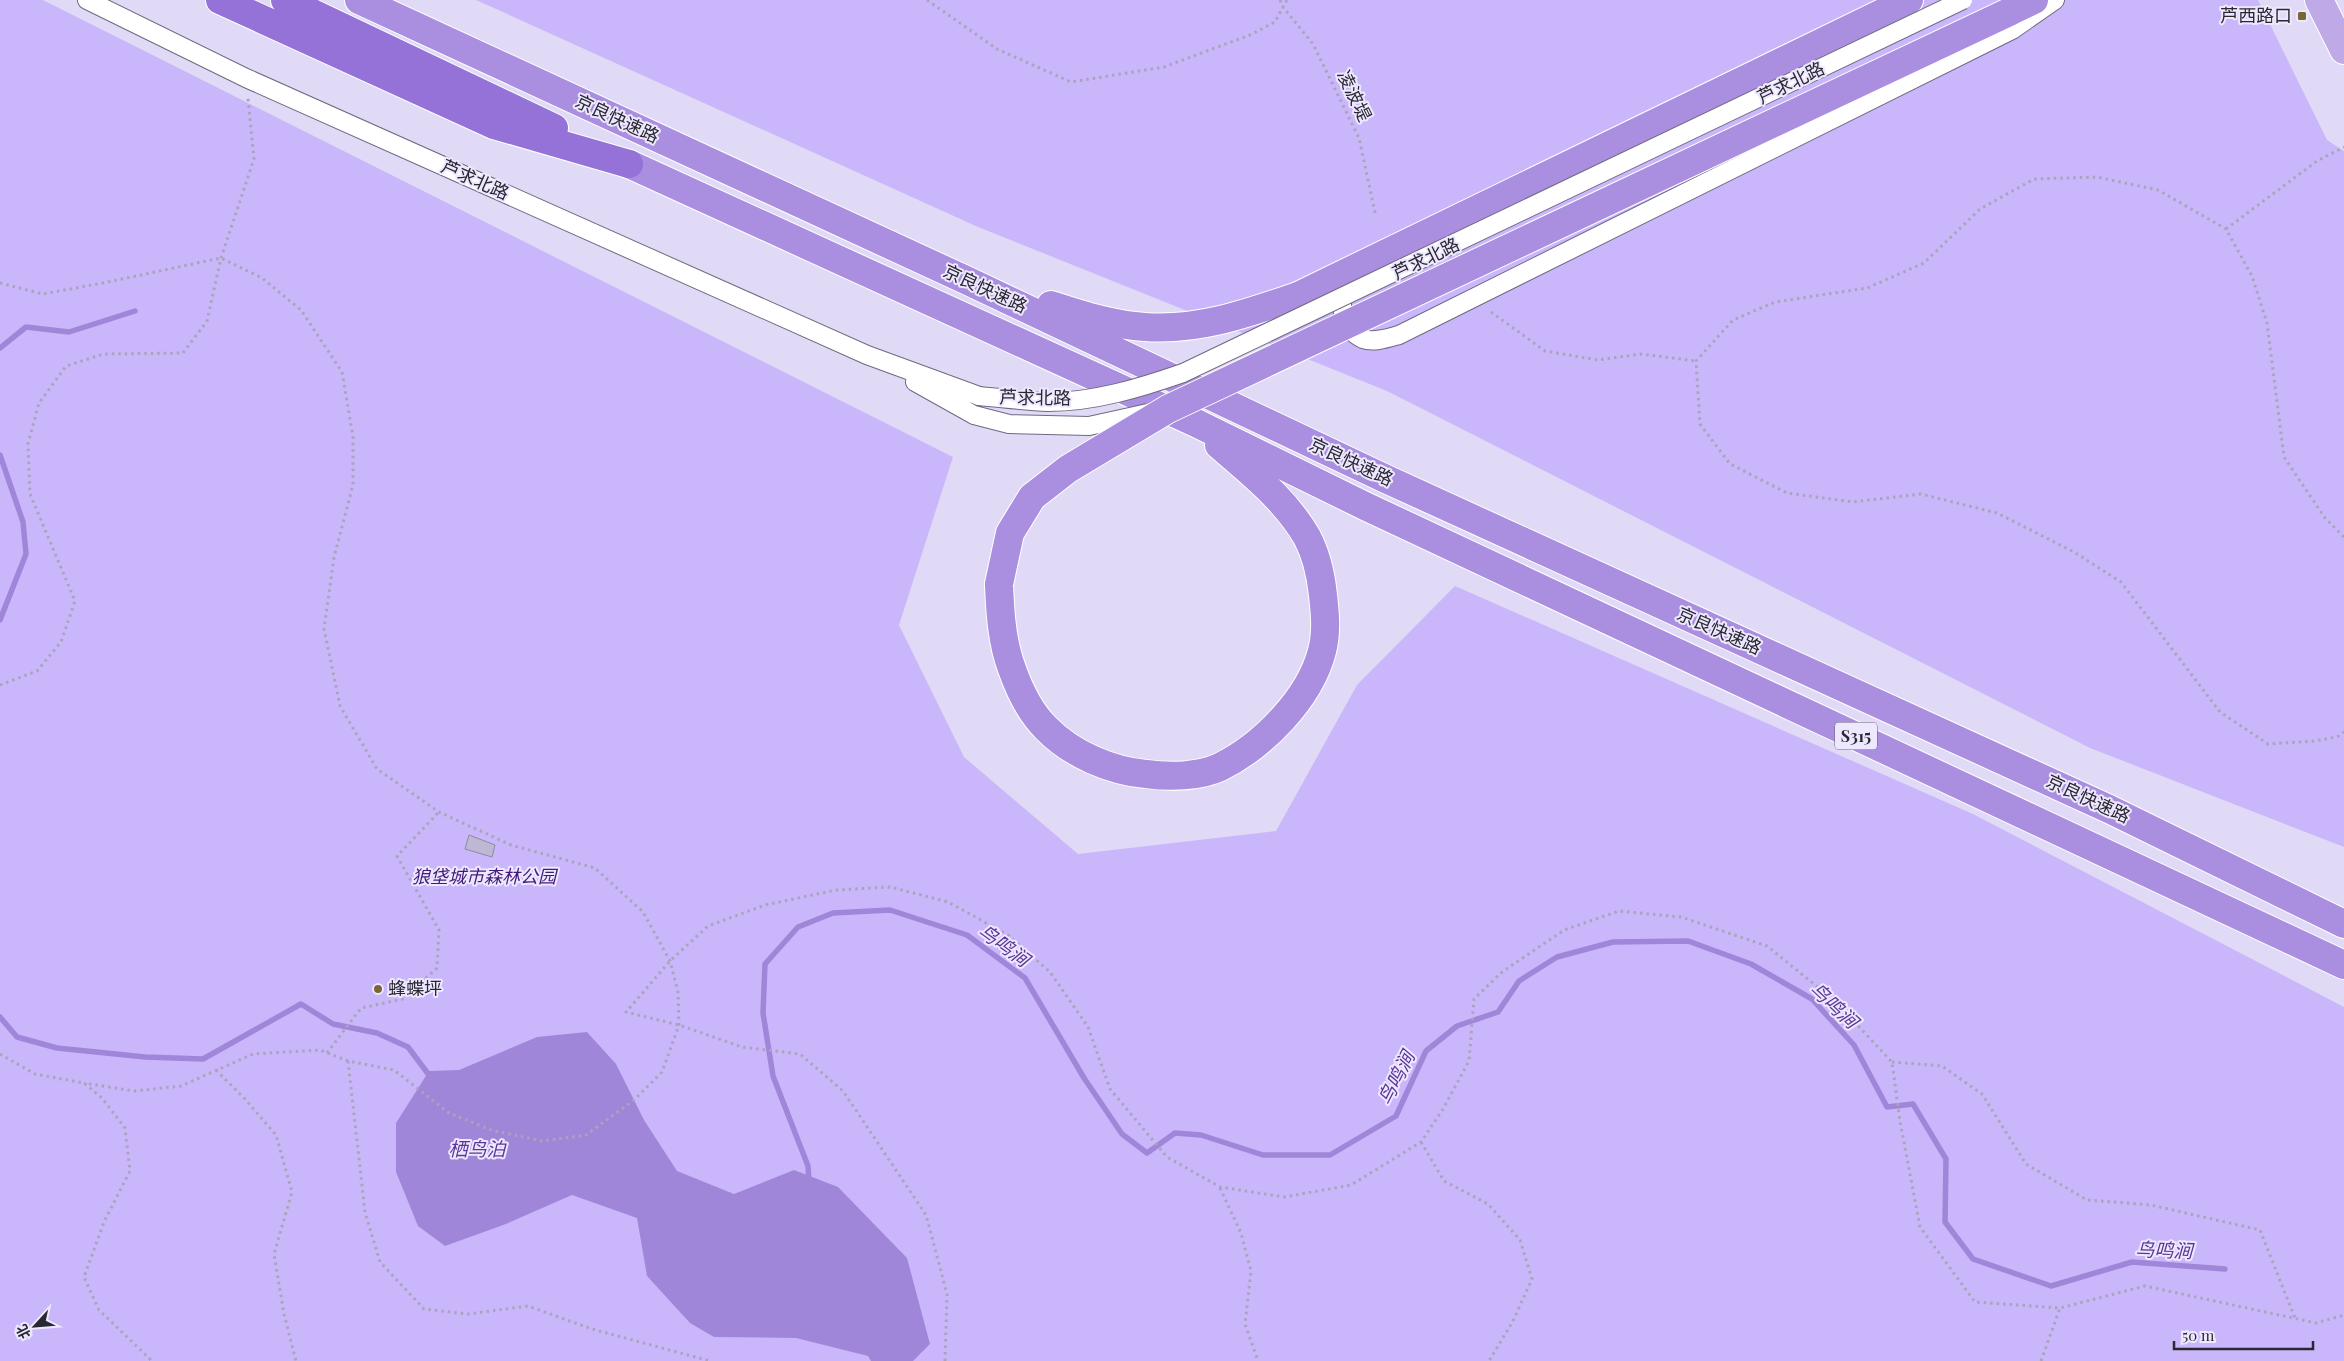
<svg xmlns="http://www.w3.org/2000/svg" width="2344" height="1361" font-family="'Playfair Display','Noto Sans SC',serif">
  <rect width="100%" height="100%" fill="#e1daf6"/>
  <path fill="#cab7fb" d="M0 0H43L953 457 899 625 964 757 1078 854 1276 831 1357 685 1455 586 1973 814 2344 1007V1361H0Z
    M476 0H2258L2327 140 2344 151V847L2090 748 1387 391 978 227Z"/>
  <path fill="#a086d9" d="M587 1032 616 1064 644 1120 677 1171 734 1194 794 1170 838 1187 907 1258 930 1344 913 1361H871L868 1356 796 1338 714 1337 690 1323 647 1276 637 1218 572 1195 506 1224 445 1246 418 1226 396 1172V1123L429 1071 459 1070 537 1037Z"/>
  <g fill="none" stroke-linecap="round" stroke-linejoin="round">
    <path stroke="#a086d9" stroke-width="5.5" d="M0 348 26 327 69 332 135 311
      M0 455 23 522 26 554 0 620
      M0 1017 17 1037 57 1048 145 1057 203 1059 301 1004 333 1024 377 1033 408 1047 432 1079
      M809 1182 808 1166 773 1076 763 1013 765 964 798 927 833 913 890 910 967 935 1025 978 1084 1078 1122 1134 1147 1153 1175 1133 1201 1135 1263 1155H1330L1396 1116 1426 1051 1457 1026 1498 1012 1519 981 1557 957 1613 942 1688 941 1751 964 1812 999 1854 1045 1887 1107 1913 1104 1946 1159 1945 1222 1973 1259 2051 1286 2132 1262 2225 1269"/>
  </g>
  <path fill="#bfb8d4" stroke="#8f89a3" d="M469 835 495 845 492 857 465 849Z"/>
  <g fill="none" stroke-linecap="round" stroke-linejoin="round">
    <g stroke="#706982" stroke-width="20">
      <path id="minor" d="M87 0 246 78 867 355 979 396
        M1348 285C1336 302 1343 330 1363 339 1374 343 1388 338 1399 335L2012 30 2055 0
        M915 382 974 415"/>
    </g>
    <g stroke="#fff" stroke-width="30">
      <path id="primary" d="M2319 0 2344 50"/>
    </g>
    <g stroke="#fff" stroke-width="30">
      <path id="trunk" d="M359 0 968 281 1386 479 2109 809 2344 924
        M2009 12 2034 0
        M629 164 1194 422 1367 507 2344 965
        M1051 305C1082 315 1112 325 1145 327 1198 331 1249 313 1298 296L1909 0
        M999 584C1000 612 1002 643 1012 669 1019 689 1031 713 1046 728 1071 754 1111 771 1146 774 1169 777 1199 777 1220 767 1263 746 1310 698 1322 651 1327 632 1325 613 1323 595 1321 576 1316 554 1307 537 1285 499 1251 473 1219 445"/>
    </g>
    <g stroke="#fff" stroke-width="30">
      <path id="motorway" d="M220 0 494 125 629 164
        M285 0 554 128"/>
    </g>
    <path stroke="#aaa4bb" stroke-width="3" stroke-dasharray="2.5 4" stroke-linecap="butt" d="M927 0 997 49 1071 82 1164 67 1250 35 1275 22 1287 0
      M1280 0 1283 7 1313 44 1359 138 1376 217
      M2226 229 2317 161 2344 147
      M0 283 43 294 103 283 221 258 262 278 301 310 342 372 353 437V485L334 557 324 629 340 706 377 769 439 812 511 845 595 868 643 912 670 961 678 992 679 1025 662 1072 634 1100 586 1135 542 1141 491 1130 449 1113 394 1070 348 1061 320 1050 253 1054 181 1086 134 1091 84 1083
      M1491 312 1545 351 1598 360 1641 354 1696 361
      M2344 537 2325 518 2284 457 2267 323 2252 276 2226 229 2158 190 2097 177 2034 179 1980 209 1924 263 1867 288 1775 302 1733 320 1696 361 1700 424 1730 464 1787 493 1853 502 1921 494 1997 513 2074 552 2121 582 2220 712 2268 744 2314 741 2337 737 2344 732
      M0 685 37 671 61 642 75 601 30 494 28 444 39 403 66 366 104 354 183 353 207 321 221 258 254 159 248 98
      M327 1053 361 1008 403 999 437 968 439 930 397 856 439 812
      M0 1054 35 1074 84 1083 102 1098 125 1128 130 1171 104 1222 84 1277 99 1310 152 1361
      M348 1061 365 1212 380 1262 424 1309 468 1314 528 1306 592 1329 710 1361
      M1892 1062 1942 1066 1982 1094 2026 1164 2087 1200 2151 1205 2260 1230 2295 1318
      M216 1070 245 1099 276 1135 292 1192 274 1254 284 1314 296 1361
      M1421 1142 1444 1181 1488 1204 1520 1240 1532 1279 1513 1321 1489 1361
      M1220 1188 1241 1233 1251 1271 1245 1324 1258 1361
      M945 1361 947 1294 926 1215 843 1091 800 1054 742 1047 679 1025 626 1012 670 961 708 926 765 905 836 890 890 887 948 902 1008 935 1050 972 1088 1027 1110 1089 1167 1157 1220 1187 1284 1197 1351 1185 1421 1142 1443 1109 1469 1061 1474 999 1502 972 1564 930 1619 911 1681 917 1767 946 1835 1001 1892 1062 1900 1121 1920 1227 1975 1302 2060 1308 2145 1286 2316 1323 2344 1315
      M2041 1361 2060 1308"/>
    <use href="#minor" stroke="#fff" stroke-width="18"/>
    <use href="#primary" stroke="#bfaae7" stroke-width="28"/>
    <use href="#trunk" stroke="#aa8edf" stroke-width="28"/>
    <use href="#motorway" stroke="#9472d7" stroke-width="28"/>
    <g stroke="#706982" stroke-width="20" stroke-linecap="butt">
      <path id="minor-bridge" d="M979 396C1002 398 1025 401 1048 402 1094 402 1140 388 1183 373L1963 0
        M974 415 1009 424 1089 426 1148 413"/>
    </g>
    <g stroke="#fff" stroke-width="30" stroke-linecap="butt">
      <path id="trunk-bridge" d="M999 584 1010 533 1032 497 1068 469 1168 409 2009 12"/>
    </g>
    <use href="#minor-bridge" stroke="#fff" stroke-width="18"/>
    <use href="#trunk-bridge" stroke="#aa8edf" stroke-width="28"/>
  </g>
  <g fill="#7a6635" stroke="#eee8ff" stroke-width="2">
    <rect x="2297" y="11" width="10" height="10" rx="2.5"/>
    <circle cx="378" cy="989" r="5"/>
  </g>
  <g text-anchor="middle" stroke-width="4" stroke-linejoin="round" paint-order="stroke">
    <rect fill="#eee8ff" stroke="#64616f" stroke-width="1" x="1835" y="722.5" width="42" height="27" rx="4"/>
    <g font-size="16" font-weight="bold" fill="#292731">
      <text x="1856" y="742">S315</text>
    </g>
    <g font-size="18" fill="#292731" stroke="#eee8ff" text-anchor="end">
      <text x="2292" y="22">芦西路口</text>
      <text x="388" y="995" text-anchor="start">蜂蝶坪</text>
    </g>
    <g font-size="18" fill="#292731" stroke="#eee8ff">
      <text transform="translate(1791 83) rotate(-26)" y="6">芦求北路</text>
      <text transform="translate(1354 96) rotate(64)" y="6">凌波堤</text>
      <text transform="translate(617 119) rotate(25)" y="6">京良快速路</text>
      <text transform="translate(475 180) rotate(24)" y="6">芦求北路</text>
      <text transform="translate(1426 259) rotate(-26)" y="6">芦求北路</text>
      <text transform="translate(985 289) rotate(25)" y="6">京良快速路</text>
      <text transform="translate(1035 398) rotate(1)" y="6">芦求北路</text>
      <text transform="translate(1351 462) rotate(25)" y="6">京良快速路</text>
      <text transform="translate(1719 631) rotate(24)" y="6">京良快速路</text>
      <text transform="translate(2088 799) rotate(25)" y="6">京良快速路</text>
    </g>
    <g font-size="18" font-style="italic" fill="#431a7a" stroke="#eee8ff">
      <text x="484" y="883">狼垡城市森林公园</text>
    </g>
    <g font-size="19" font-style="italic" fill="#5b3697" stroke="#eee8ff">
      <text transform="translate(1004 945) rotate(36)" y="7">鸟鸣涧</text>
      <text transform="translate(1834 1005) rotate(43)" y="7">鸟鸣涧</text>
      <text transform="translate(1396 1078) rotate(-63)" y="7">鸟鸣涧</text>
      <text x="477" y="1156">栖鸟泊</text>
      <text transform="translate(2164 1250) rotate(2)" y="7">鸟鸣涧</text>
    </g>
  </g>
  <g transform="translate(35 1326) rotate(244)" stroke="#eee8ff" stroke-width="4" paint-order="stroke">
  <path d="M0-4L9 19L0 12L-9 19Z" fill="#292731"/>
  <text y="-8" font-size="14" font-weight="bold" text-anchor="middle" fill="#292731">北</text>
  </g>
  <path d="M2174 1341v8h139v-8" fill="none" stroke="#292731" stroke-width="2.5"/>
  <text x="2182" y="1341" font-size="15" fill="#292731" stroke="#eee8ff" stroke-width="4" paint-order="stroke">50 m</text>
</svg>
